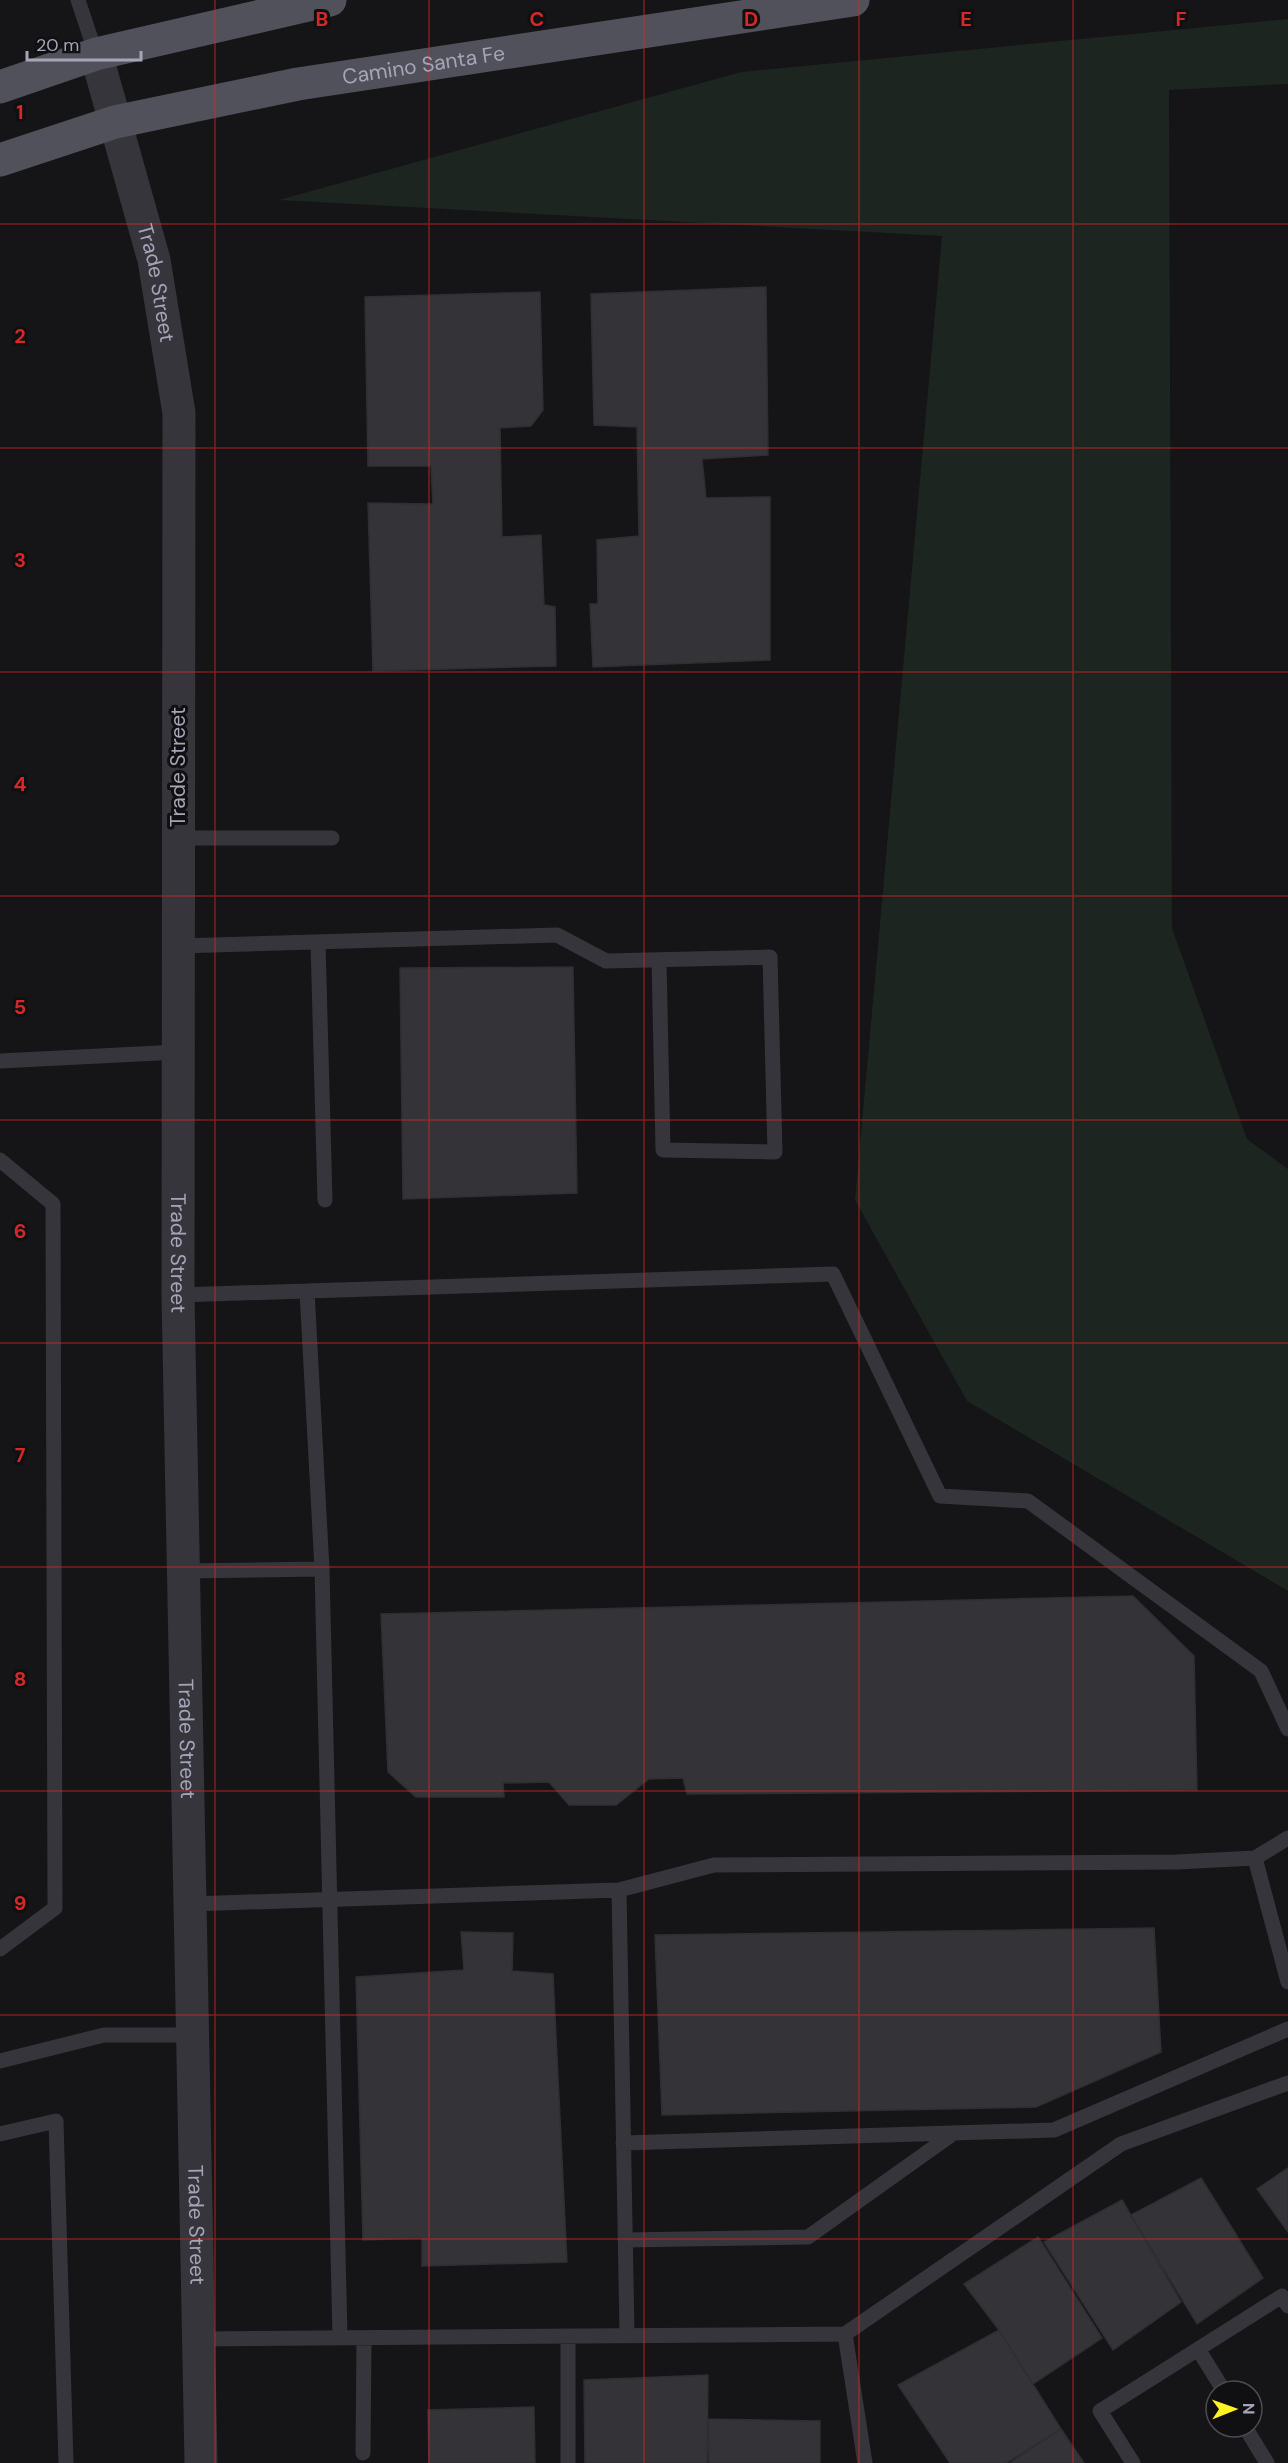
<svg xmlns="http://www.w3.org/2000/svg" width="1288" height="2463" font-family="'DM Sans',sans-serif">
  <rect width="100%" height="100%" fill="#151416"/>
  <path fill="#1c251f" d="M1288 19V84L1169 90 1172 928 1247 1139 1288 1169V1591L967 1401 855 1200 942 236 279 200 741 72Z"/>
  <path fill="#343438" stroke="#2f2e32" stroke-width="1.5" d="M766 287 768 455 702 459 706 498 770 497V660L593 667 590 604H598L597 540 639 536 637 427 594 425 591 294Z
    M540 292 543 410 531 426 500 428 502 537 541 535 544 605 555 607 556 666 373 671 368 503 433 504 431 466H368L365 297Z
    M573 967 577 1193 403 1199 400 968Z
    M1133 1596 1194 1656 1197 1790 687 1794 683 1778 649 1779 616 1805H569L549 1782 503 1783 504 1797H416L388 1772 381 1614Z
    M1154 1928 1161 2052 1036 2107 662 2115 655 1935Z
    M461 1932 513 1933 512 1971 553 1974 567 2262 422 2266V2238L363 2240 356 1977 464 1970Z
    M1288 2168V2232L1257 2189Z
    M1201 2178 1263 2278 1197 2324 1131 2215Z
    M1122 2200 1181 2302 1113 2350 1044 2242Z
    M1038 2237 1102 2338 1033 2384 999 2330 964 2284Z
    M999 2330 1061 2429 1006 2463H950L898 2385Z
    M708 2375 707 2463H585L584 2380Z
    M534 2407 535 2463H429L428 2410Z
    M708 2419 820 2421V2463H709Z
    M1061 2429 1084 2463H1010Z"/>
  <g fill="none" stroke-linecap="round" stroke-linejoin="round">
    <path stroke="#36353c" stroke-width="15" d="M78 0 96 54
      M178 838H332
      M318 943 325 1200
      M178 946 557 935 606 961 770 957 775 1152 663 1150 659 960
      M0 1061 178 1052
      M0 1160 53 1204 55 1908 0 1949
      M178 1295 307 1291
      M184 1571 322 1569
      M1255 1858 1288 1982
      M619 1890 627 2335
      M190 1904 619 1890 714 1865 1177 1862 1255 1858 1288 1838
      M0 2061 104 2035H193
      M0 2134 56 2121 66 2463
      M623 2143 1054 2130 1288 2029
      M625 2240 808 2237 954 2133
      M845 2334 865 2463
      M568 2336V2463
      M340 2338 322 1569 307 1291 833 1274 940 1496 1028 1501 1261 1671 1288 1729
      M198 2339 845 2334 1121 2144 1288 2083
      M1198 2349 1224 2391
      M1245 2427 1267 2463
      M363 2453 364 2338
      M1133 2463 1100 2411 1282 2296 1288 2306"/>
    <path stroke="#36353c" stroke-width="33" id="s1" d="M96 54 154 260 179 413 178 1295 201 2463"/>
    <g stroke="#51515b" stroke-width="33">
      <path d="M0 87 96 54 330 0"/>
      <path id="s2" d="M0 160 115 122 298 84 853 0"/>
    </g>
  </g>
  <path fill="none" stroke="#d62828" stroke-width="1.5" stroke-opacity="0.55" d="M215 0V2463M429 0V2463M644 0V2463M859 0V2463M1073 0V2463M0 224H1288M0 448H1288M0 672H1288M0 896H1288M0 1120H1288M0 1343H1288M0 1567H1288M0 1791H1288M0 2015H1288M0 2239H1288"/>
  <g text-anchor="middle" stroke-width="6" stroke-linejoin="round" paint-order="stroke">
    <g font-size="21" fill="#a5a5b8" stroke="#100f11">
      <text dy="7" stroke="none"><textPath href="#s2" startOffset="435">Camino Santa Fe</textPath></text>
      <text dy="7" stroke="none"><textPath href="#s1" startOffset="237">Trade Street</textPath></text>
      <text transform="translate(178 767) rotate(-90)" y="7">Trade Street</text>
      <text dy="7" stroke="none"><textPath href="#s1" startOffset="1209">Trade Street</textPath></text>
      <text dy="7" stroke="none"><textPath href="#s1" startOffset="1695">Trade Street</textPath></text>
      <text dy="7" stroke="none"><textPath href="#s1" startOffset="2181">Trade Street</textPath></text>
    </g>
  </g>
  <g font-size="20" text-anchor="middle" font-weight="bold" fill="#d62828" stroke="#100f11" stroke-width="6" stroke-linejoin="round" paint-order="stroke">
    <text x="322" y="26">B</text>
    <text x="537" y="26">C</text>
    <text x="751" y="26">D</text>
    <text x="966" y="26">E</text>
    <text x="1181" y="26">F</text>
    <text x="20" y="119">1</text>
    <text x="20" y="343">2</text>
    <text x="20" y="567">3</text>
    <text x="20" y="791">4</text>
    <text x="20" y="1014">5</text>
    <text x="20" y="1238">6</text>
    <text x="20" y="1462">7</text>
    <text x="20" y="1686">8</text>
    <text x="20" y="1910">9</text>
  </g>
  <g transform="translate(1234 2409) rotate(89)"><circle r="28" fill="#100f11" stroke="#4c4b54" stroke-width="1.5"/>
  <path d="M0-4.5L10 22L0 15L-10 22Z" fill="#fff324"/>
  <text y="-9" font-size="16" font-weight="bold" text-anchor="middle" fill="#a5a5b8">N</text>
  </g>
  <path d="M27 51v9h114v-9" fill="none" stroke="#a5a5b8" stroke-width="3"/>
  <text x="36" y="51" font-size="18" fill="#a5a5b8" stroke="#100f11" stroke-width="4.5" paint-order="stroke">20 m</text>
</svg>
